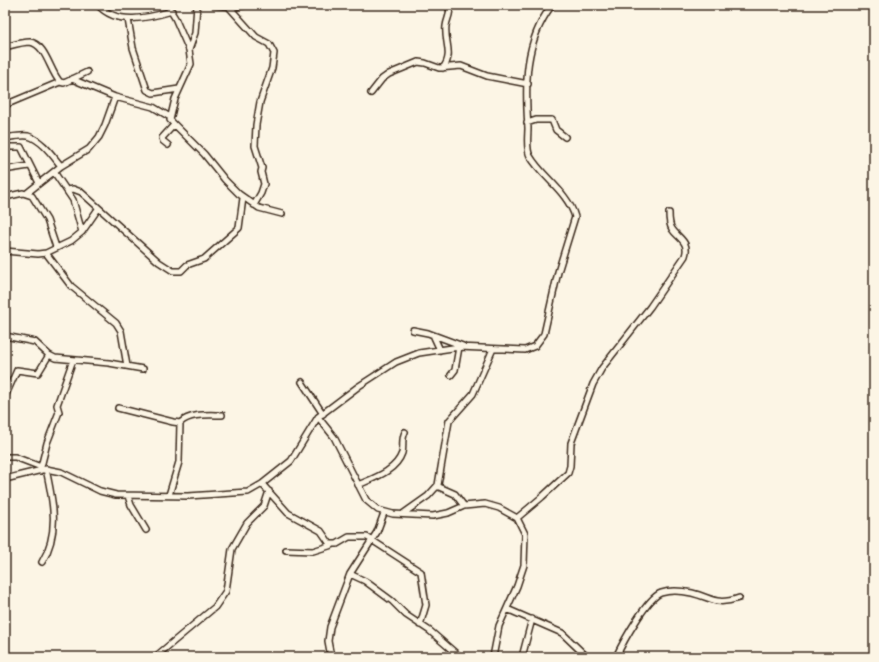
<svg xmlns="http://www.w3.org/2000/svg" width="879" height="662" font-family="'Shantell Sans',sans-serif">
  <rect width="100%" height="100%" fill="#fcf5e5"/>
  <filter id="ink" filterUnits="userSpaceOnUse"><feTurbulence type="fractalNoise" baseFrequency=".025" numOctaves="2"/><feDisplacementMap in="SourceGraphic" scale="8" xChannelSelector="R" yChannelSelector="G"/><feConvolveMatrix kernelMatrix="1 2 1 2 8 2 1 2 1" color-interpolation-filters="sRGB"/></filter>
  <g filter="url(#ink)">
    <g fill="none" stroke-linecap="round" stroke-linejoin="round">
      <g stroke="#3b2a1e" stroke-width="8">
        <path id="minor" d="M98 5C117 26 148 18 172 11
          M167 5 175 18 189 50
          M197 5 195 33 189 50 191 64 175 99 170 120 204 154 225 180 239 194 259 208 282 214
          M214 5 235 7 245 5
          M229 7 256 37 269 44 274 53 272 68 260 102 256 125 255 146 262 168 261 172 264 184 261 193 254 205
          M101 8 111 5
          M128 19 133 48 147 90 153 93 179 89
          M5 47C13 45 22 42 30 42 46 44 50 72 60 82L64 83 87 72
          M443 68C454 54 444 42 446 26 447 18 452 13 448 5
          M72 79 115 97 153 107 170 117
          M371 93 382 79 389 74 418 62 425 63 439 68 461 66 487 76 528 84
          M5 105 60 82
          M527 123 536 120H552L556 130 565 137
          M5 138C12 137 21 135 28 136 42 140 52 155 61 166
          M168 145 163 141 162 138 173 126
          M5 147H21L39 183
          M5 168 10 169 29 166
          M54 172 73 200 82 232
          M67 190 73 189 81 192 159 262 173 271H181L187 265 204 259 239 228 243 198
          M27 193 61 166 89 149 99 137 105 125 115 97
          M5 197 23 193 32 196 47 220 56 247
          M5 251 38 254 46 253 71 241 82 232 98 209
          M46 253 71 286 116 323 121 331 127 366
          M413 330 428 333 463 346
          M5 336 35 342 49 355 55 358 109 363 143 369
          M434 337 440 350
          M451 375 455 370 459 347
          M302 382 323 414
          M5 397 17 370 38 373 49 355
          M118 408 173 422 180 423C190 413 208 415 222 415
          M318 417 334 437 366 500 378 510 393 514 433 516 448 513 464 506 485 504 499 508 517 518 525 534 524 565 517 586 499 626 493 657
          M5 457H15L41 467
          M40 471 47 443 59 412 57 405 73 360
          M5 479 46 469 61 472 100 491 116 495 188 496 248 492 262 484 291 461 318 417 359 386 396 362 419 353 459 347 525 350 535 346 544 334 558 272 575 217C568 192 542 177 530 156 526 149 528 136 528 128 525 84 524 42 552 5
          M262 484 288 513 321 531 330 544H337L349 537H367L421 572 426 605 420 625
          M358 485C374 478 396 471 402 453 404 446 401 440 405 432
          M437 486 455 494 464 506
          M169 495 179 462 180 423
          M128 496 131 505 146 530
          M404 513 428 496 438 485 449 421 473 394 493 349
          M517 518 542 497 568 473 570 466 571 443 593 384 602 368 650 307 685 256C690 242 678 238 672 229 669 224 669 218 669 213
          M286 550 313 551 332 545
          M42 562C60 533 53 501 46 469
          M350 574 365 581 392 601 406 615 430 631 460 657
          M507 609 562 633 587 657
          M155 657 215 607 226 591 232 549 247 523 264 506 269 491
          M331 657 328 641 330 627 350 574 377 532 384 513
          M522 657 532 619
          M616 657C623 642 647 598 661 593 670 590 683 591 692 593 713 598 715 606 739 598"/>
      </g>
      <use href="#minor" stroke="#fcf5e5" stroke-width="5"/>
    </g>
  </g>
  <rect width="879" height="662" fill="none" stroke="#fcf5e5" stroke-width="20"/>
  <rect x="10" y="10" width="859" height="642" fill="none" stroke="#3b2a1e" stroke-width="1.5" filter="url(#ink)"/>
</svg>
